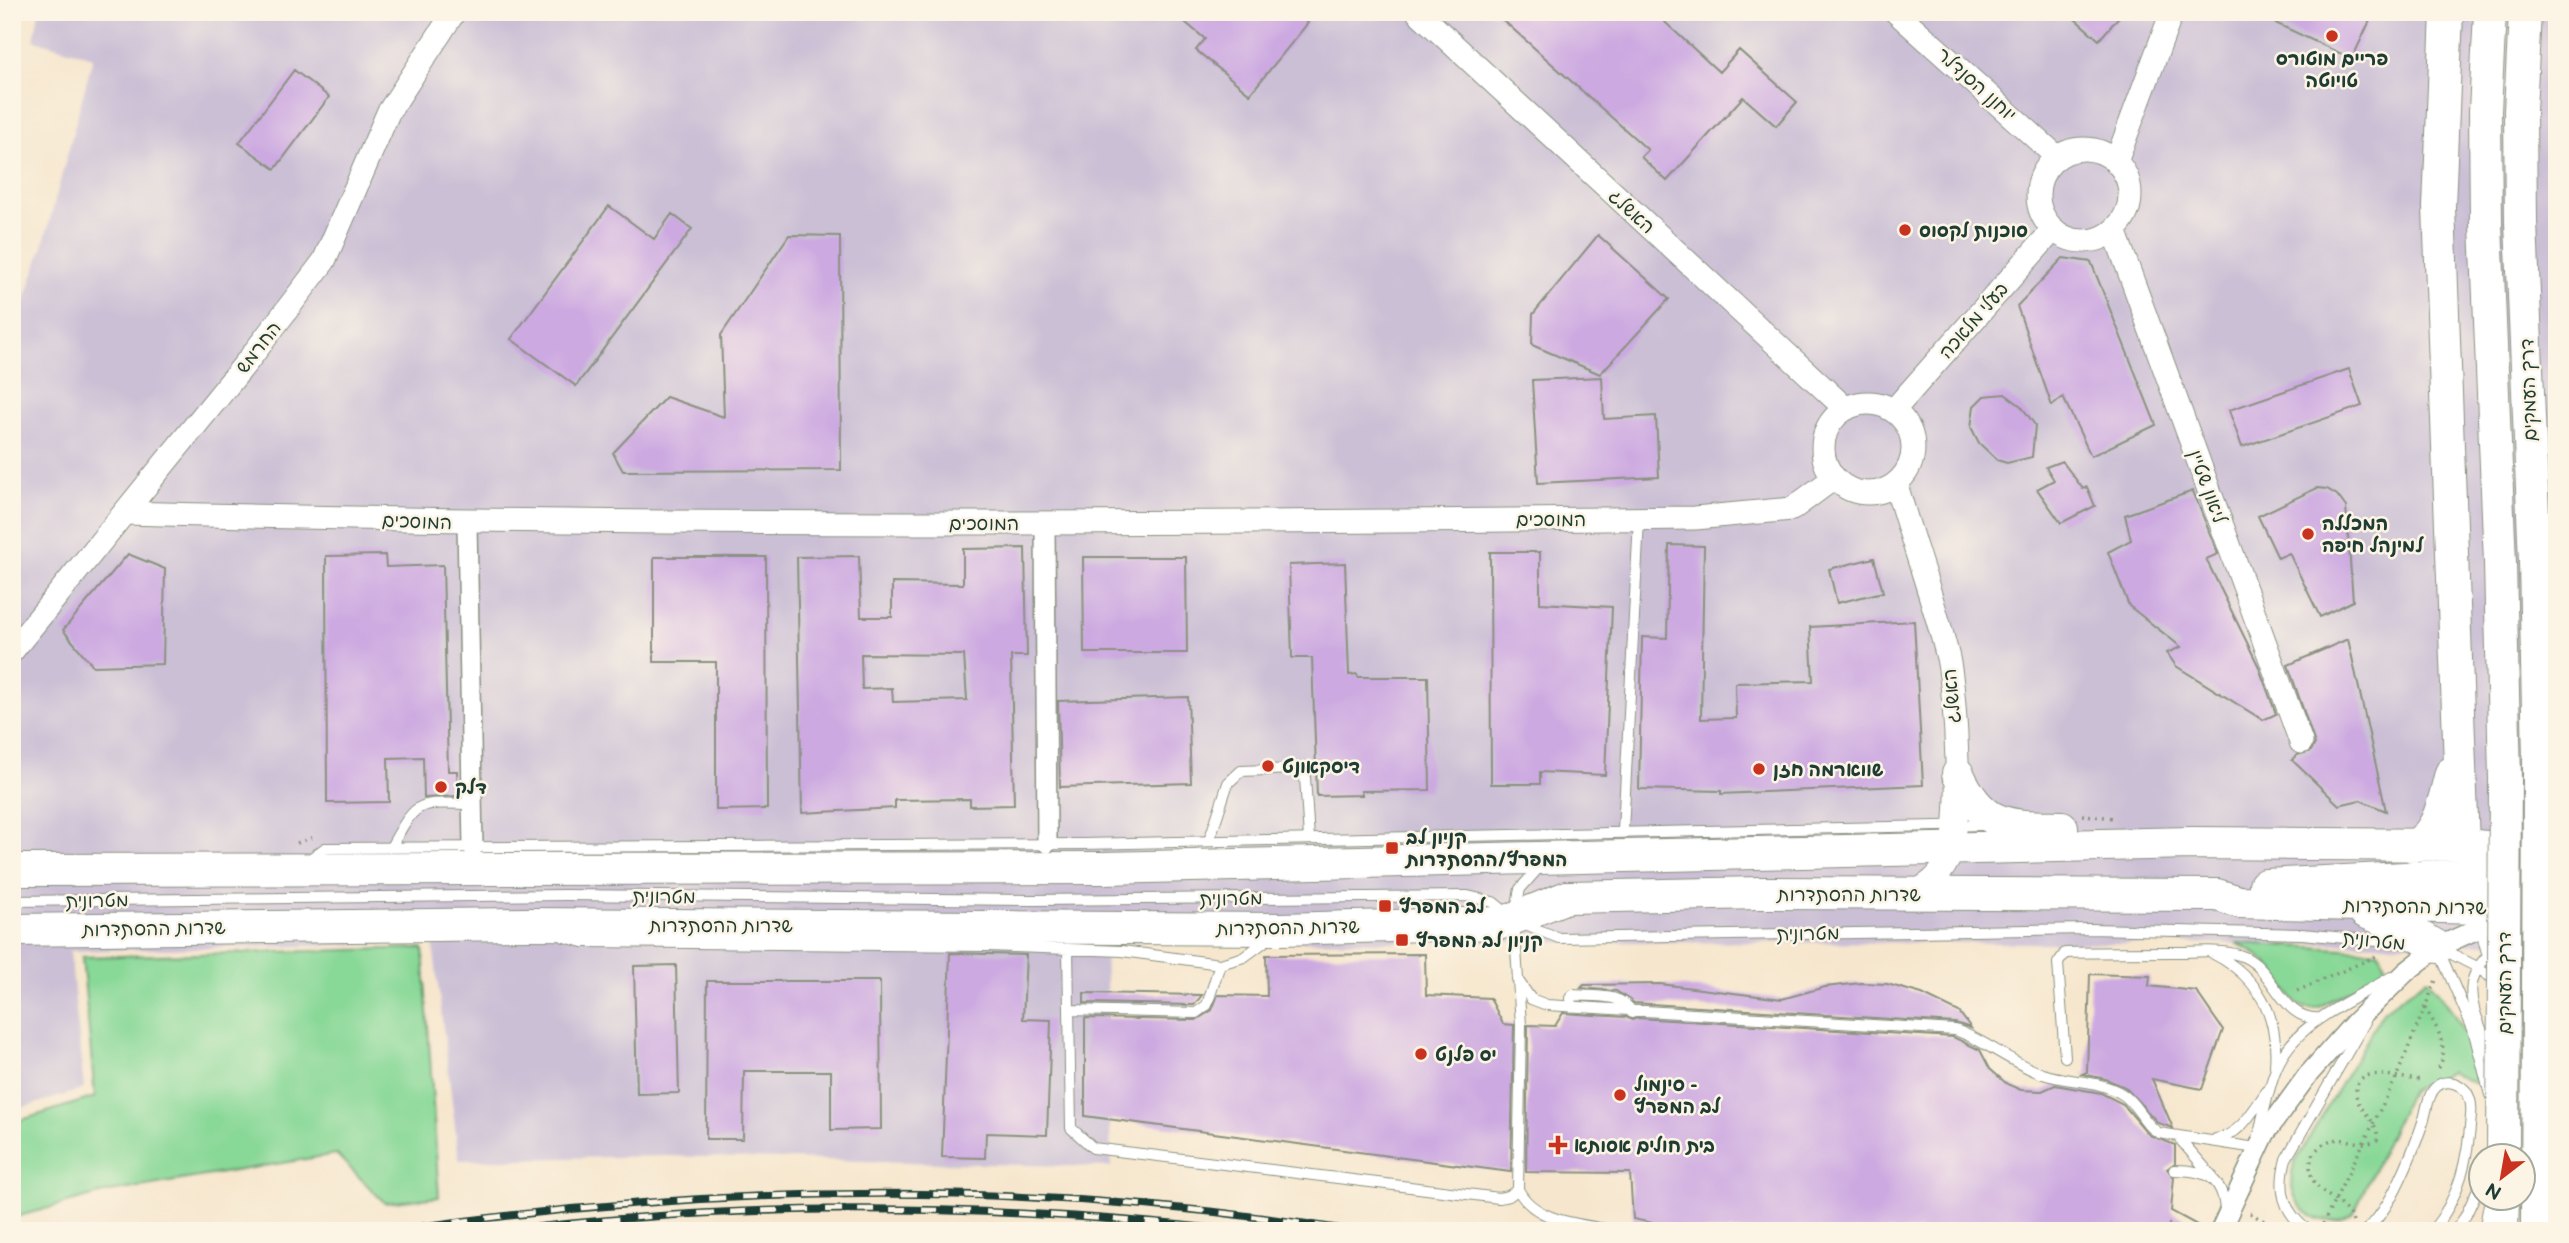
<svg xmlns="http://www.w3.org/2000/svg" width="2569" height="1243" font-family="'Balsamiq Sans','Playpen Sans Hebrew',sans-serif">
  <rect width="100%" height="100%" fill="#fcf5e5"/>
  <filter id="ink" filterUnits="userSpaceOnUse"><feTurbulence type="fractalNoise" baseFrequency=".0143" numOctaves="2"/><feDisplacementMap in="SourceGraphic" scale="14" xChannelSelector="R" yChannelSelector="G"/><feConvolveMatrix kernelMatrix="1 2 1 2 8 2 1 2 1" color-interpolation-filters="sRGB"/></filter>
  <filter id="wash" filterUnits="userSpaceOnUse"><feTurbulence type="fractalNoise" baseFrequency=".00686" numOctaves="4" result="noise"/><feDisplacementMap in="SourceGraphic" scale="28" xChannelSelector="R" yChannelSelector="G"/><feGaussianBlur stdDeviation="1.57" result="paint"/><feColorMatrix in="noise" values="0 0 0 0 0 0 0 0 0 0 0 0 0 0 0 0 0 1.4 0 .05"/><feComposite in="paint" operator="in"/></filter>
  <g filter="url(#wash)">
    <rect width="100%" height="100%" fill="#f6e6cd"/>
    <path fill="#cbbfd5" d="M39 12H2557V944L1105 941 1111 1167 664 1156 459 1160 433 943 70 951 84 1089 12 1111V338L43 246 93 57 34 40Z"/>
    <path fill="#88d897" stroke="#548a66" stroke-width="2" d="M2236 943 2379 951 2385 964 2383 972 2319 1007C2293 1015 2286 984 2272 968 2262 957 2250 949 2236 943Z
      M423 948 439 1197 385 1203 336 1154 104 1193 12 1218V1123L95 1097 82 957Z
      M2427 979C2454 1008 2474 1043 2475 1084L2450 1072 2410 1091 2354 1212C2319 1238 2281 1202 2294 1164L2384 1010Z"/>
    <g id="blocks">
      <path fill="#cca9e1" fill-rule="evenodd" d="M1173 12H1295L1308 23 1250 94 1196 50 1205 39Z
        M1494 12H1654L1719 72 1739 50 1797 102 1776 126 1743 97 1667 181 1641 157 1648 150Z
        M2067 12H2123L2099 40Z
        M2252 12H2374L2352 59Z
        M294 70 329 97 275 169 239 143Z
        M609 206 654 239 672 214 692 229 576 386 511 339Z
        M789 235 840 236 841 470 623 471 613 453 666 397 724 417 721 335Z
        M1598 235 1669 299 1600 374 1532 345 1533 314Z
        M2063 258 2091 262 2156 425 2091 456 2063 397 2052 406 2017 306Z
        M2349 369 2362 406 2242 447 2229 410Z
        M1602 377 1604 419 1656 416 1659 477 1538 483 1532 380Z
        M2005 394 2021 406 2035 425 2032 457 2007 463 1997 460 1979 443 1971 427 1974 406 1984 396Z
        M2062 461 2083 489 2087 487 2095 506 2061 523 2037 489 2054 480 2046 467Z
        M2317 488 2327 489 2337 495 2346 507 2353 601 2320 617 2289 553 2278 558 2258 516Z
        M2193 491 2218 554 2206 559 2258 665 2276 714 2263 720 2176 666 2167 653 2181 647 2129 606 2108 552 2131 540 2125 515Z
        M1669 545 1704 546 1701 719 1736 718 1735 683 1813 681 1810 627 1914 621 1923 785 1721 794V791L1639 789 1642 637 1667 638Z
        M1025 548 1027 656H1011L1014 805 970 806V799L895 800V808L802 813 797 557 859 556 861 617H892V583L963 584V549ZM861 654 964 655 967 700 893 702 892 688 862 689Z
        M1490 552H1540V603L1612 607 1605 775 1540 772V784H1491Z
        M128 554 165 569 163 664 93 666 63 630Z
        M385 555 386 567 443 565 448 771H457L458 796 424 798 423 757 388 758 389 802 327 803 326 556Z
        M654 557H766L767 809 716 810V662H654Z
        M1083 557H1186L1187 653H1084Z
        M1874 558 1883 592 1837 603 1829 569Z
        M1345 563 1349 675 1357 674 1358 677H1428L1430 790 1361 791 1362 795 1317 796 1312 658H1292L1289 565Z
        M2348 639 2386 811 2360 800 2339 805 2292 760 2297 755 2311 751 2315 744 2288 665Z
        M1188 697 1191 783 1060 787 1058 701Z
        M950 953 1026 955 1023 1019 1051 1020 1047 1135 986 1133 985 1158 942 1157Z
        M1425 954 1426 995 1490 998 1503 1024 1514 1025 1511 1172 1085 1116V1018L1196 1020 1212 1010 1218 995 1267 996 1266 955Z
        M676 965 679 1093 637 1094 634 966Z
        M2090 974 2150 976 2149 986 2196 991 2223 1030 2202 1089 2152 1079 2173 1128 2158 1123 2125 1087 2106 1079 2082 1074 2087 1072Z
        M707 981H880L881 1129 831 1130V1071H744L743 1139H706Z
        M1861 983 1887 984 1922 994 1959 1012 1971 1028 1955 1023 1634 1003 1616 991 1581 988 1584 985 1660 984 1782 999 1825 987Z
        M1084 993 1202 995 1194 1005 1084 1003Z
        M1563 1013 1626 1017 1632 1020 1637 1018 1953 1037 1980 1050 1990 1069 2007 1084 2021 1090 2042 1091 2055 1085 2101 1093 2123 1104 2149 1135 2175 1145V1163L2167 1169 2174 1177 2171 1211 2208 1231H1691L1633 1219 1630 1173 1526 1172 1528 1025 1555 1026Z"/>
    </g>
  </g>
  <g filter="url(#ink)">
    <use href="#blocks" fill-opacity="0" stroke="#8a9280" stroke-width="2"/>
    <g fill="none" stroke-linecap="round" stroke-linejoin="round">
      <g stroke="#8a9280" stroke-width="12">
        <path id="service" d="M1623 831 1639 519
          M1209 841 1228 783 1241 771 1295 769 1305 777 1309 839
          M391 847C418 798 417 803 472 804
          M307 861 325 848 1083 844 1985 825
          M12 901 565 895 1032 900 1468 896 1493 902 1508 914
          M1520 923 1559 938 2090 929 2302 934 2411 944
          M2480 927 2489 960
          M564 937 583 942 989 946 1122 951 1220 964 1244 957 1271 937
          M2509 941 2533 934 2557 932
          M2440 948 2475 966 2499 983
          M1068 949 1071 1128 1093 1148 1499 1198 1509 1196 1518 1189 1521 1025 1514 919 1520 889 1541 865
          M2439 951 2473 1029 2490 1095
          M2212 953C2258 976 2279 1015 2275 1066
          M1517 979 1531 999 1547 1005 1955 1030C1987 1041 2012 1064 2043 1074 2069 1083 2098 1079 2122 1094 2138 1104 2143 1124 2159 1133L2256 1148C2262 1123 2266 1094 2276 1069 2295 1022 2350 1002 2391 977
          M1571 1007 1570 998 1573 995C1593 997 1623 992 1632 1013
          M1069 1010 1196 1013 1207 1005 1220 964
          M2545 1028 2557 1041
          M2065 1057 2058 963 2065 953C2102 952 2138 952 2174 952 2195 952 2219 949 2239 955 2276 966 2279 1022 2321 1018
          M2491 1058C2479 1014 2451 985 2496 948
          M2178 1137 2212 1176
          M2216 1139C2241 1135 2253 1110 2267 1091
          M2174 1170C2206 1170 2223 1177 2225 1211
          M1518 1189C1534 1223 1583 1224 1617 1231
          M2309 1231C2282 1212 2278 1189 2286 1159L2365 1022
          M2365 1231C2390 1212 2413 1152 2423 1122 2427 1112 2427 1095 2436 1087 2445 1079 2457 1082 2465 1090 2471 1097 2472 1106 2471 1116 2468 1158 2460 1198 2432 1231
          M2455 1231 2465 1217 2482 1180
          M2484 1231 2489 1204"/>
      </g>
      <g stroke="#8a9280" stroke-width="22">
        <path id="minor" d="M467 523 473 847
          M1045 523 1047 843
          M2220 1231 2265 1134 2307 1076 2355 1022 2406 972 2438 947 2521 909 2557 889"/>
      </g>
      <g stroke="#8a9280" stroke-width="25">
        <path id="tertiary" d="M1418 12 1846 409
          M1896 12 2057 157
          M2038 195a46 46 0 1 1 92 0a46 46 0 1 1-92 0Z
          M2116 162 2172 12
          M2114 230 2301 742
          M1823 448a45 45 0 1 1 90 0a45 45 0 1 1-90 0Z
          M1893 411 2053 230
          M1896 484C1912 542 1934 600 1948 658 1956 695 1964 828 1948 860 1939 877 1928 887 1909 894
          M124 513C647 527 1171 524 1695 518L1792 509 1834 478
          M12 651 250 358 324 261 388 113 454 12"/>
      </g>
      <g stroke="#8a9280" stroke-width="34">
        <path id="trunk" d="M2447 12 2439 207 2463 845 2468 877 2498 899 2516 907
          M2521 222 2520 111 2525 12
          M2486 224 2485 111 2490 12
          M1958 774C1983 829 2008 826 2062 827
          M2412 846C2439 836 2444 799 2451 773
          M12 870 1103 868 2192 843 2463 845 2557 853
          M2265 885 2486 874
          M2365 912 2403 927 2438 947
          M12 930 527 924 1281 929 1502 923 1567 897 1761 893 2217 895 2239 902 2557 910
          M2502 1231 2503 1198"/>
      </g>
      <path stroke="#8a9280" stroke-width="3.5" stroke-dasharray="2 5" stroke-linecap="butt" d="M2082 815 2116 818
        M297 843 313 837
        M2297 991 2379 955
        M2425 1008C2436 1026 2451 1048 2438 1069
        M2250 1213 2282 1231
        M2353 1222C2345 1197 2304 1193 2311 1161 2313 1152 2320 1145 2329 1141 2345 1135 2363 1149 2377 1140 2380 1119 2355 1111 2356 1091 2357 1060 2406 1083 2423 1079
        M2168 1224 2181 1231
        M2323 1224 2396 1078 2436 980
        M2323 1228 2350 1229"/>
      <use href="#service" stroke="#fff" stroke-width="10"/>
      <use href="#minor" stroke="#fff" stroke-width="19"/>
      <use href="#tertiary" stroke="#fff" stroke-width="23"/>
      <use href="#trunk" stroke="#fff" stroke-width="32"/>
      <g stroke="#1f3d34" stroke-width="8">
        <path id="rail" d="M391 1231C709 1184 1034 1179 1353 1231
          M507 1231C748 1200 993 1204 1235 1231"/>
      </g>
      <use href="#rail" stroke="#fcf5e5" stroke-width="5" stroke-dasharray="16" stroke-linecap="butt"/>
      <g stroke="#8a9280" stroke-width="34" stroke-linecap="butt">
        <path id="trunk-bridge" d="M2521 222 2535 562 2539 761 2537 1231
          M2486 224 2500 563 2505 779 2503 1156"/>
      </g>
      <use href="#trunk-bridge" stroke="#fff" stroke-width="32"/>
    </g>
  </g>
  <g fill="#c8321e" stroke="#fcf5e5" stroke-width="2.5">
    <circle cx="2332" cy="36" r="7"/>
    <circle cx="1905" cy="230" r="7"/>
    <circle cx="2308" cy="534" r="7"/>
    <circle cx="1268" cy="766" r="7"/>
    <circle cx="1759" cy="769" r="7"/>
    <circle cx="441" cy="787" r="7"/>
    <rect x="1385" y="841" width="14" height="14" rx="3.5"/>
    <rect x="1378" y="899" width="14" height="14" rx="3.5"/>
    <rect x="1395" y="933" width="14" height="14" rx="3.5"/>
    <circle cx="1421" cy="1054" r="7"/>
    <circle cx="1620" cy="1095" r="7"/>
    <path d="M1554.5 1134.5h7v7h7v7h-7v7h-7v-7h-7v-7h7z"/>
  </g>
  <g text-anchor="middle" stroke-width="5" stroke-linejoin="round" paint-order="stroke">
    <g font-size="19" font-weight="bold" fill="#1f3d34" stroke="#fcf5e5" text-anchor="start">
      <text x="2332" y="65" text-anchor="middle">פריים מוטורס<tspan x="2332" dy="22">טויוטה</tspan></text>
      <text x="1919" y="237">סוכנות לקסוס</text>
      <text x="2322" y="530">המכללה<tspan x="2322" dy="22">למינהל חיפה</tspan></text>
      <text x="1282" y="773">דיסקאונט</text>
      <text x="1773" y="776">שווארמה חזן</text>
      <text x="455" y="794">דלק</text>
      <text x="1406" y="844">קניון לב<tspan x="1406" dy="22">המפרץ/ההסתדרות</tspan></text>
      <text x="1399" y="913">לב המפרץ</text>
      <text x="1416" y="947">קניון לב המפרץ</text>
      <text x="1435" y="1061">יס פלנט</text>
      <text x="1634" y="1091">סינמול -<tspan x="1634" dy="22">לב המפרץ</tspan></text>
      <text x="1574" y="1152">בית חולים אסותא</text>
    </g>
    <g font-size="19" fill="#1f3d34" stroke="#fcf5e5">
      <text transform="translate(1977 84) rotate(42)" y="7">יוחנן הסנדלר</text>
      <text transform="translate(1632 211) rotate(43)" y="7">האשלג</text>
      <text transform="translate(1973 320) rotate(-49)" y="7">בעלי מלאכה</text>
      <text transform="translate(258 347) rotate(-52)" y="7">החרמש</text>
      <text transform="translate(2528 390) rotate(-92)" y="7">דרך העמקים</text>
      <text transform="translate(2208 486) rotate(70)" y="7">ליאון שטיין</text>
      <text x="1551" y="526">המוסכים</text>
      <text transform="translate(417 521) rotate(2)" y="7">המוסכים</text>
      <text x="984" y="530">המוסכים</text>
      <text transform="translate(1951 696) rotate(-95)" y="7">האשלג</text>
      <text x="1849" y="901">שדרות ההסתדרות</text>
      <text transform="translate(664 896) rotate(1)" y="7">מטרונית</text>
      <text transform="translate(1231 898) rotate(-1)" y="7">מטרונית</text>
      <text transform="translate(97 900) rotate(-1)" y="7">מטרונית</text>
      <text transform="translate(2415 906) rotate(1)" y="7">שדרות ההסתדרות</text>
      <text x="721" y="932">שדרות ההסתדרות</text>
      <text transform="translate(1288 927) rotate(-1)" y="7">שדרות ההסתדרות</text>
      <text transform="translate(154 928) rotate(-1)" y="7">שדרות ההסתדרות</text>
      <text transform="translate(1808 933) rotate(-1)" y="7">מטרונית</text>
      <text transform="translate(2374 940) rotate(6)" y="7">מטרונית</text>
      <text transform="translate(2504 983) rotate(-90)" y="7">דרך העמקים</text>
    </g>
  </g>
  <rect width="2569" height="1243" fill="none" stroke="#fcf5e5" stroke-width="42"/>
  <g transform="translate(2502 1177) rotate(211)"><circle r="33" fill="#fcf5e5" stroke="#a4ab9e" stroke-width="2"/>
  <path d="M0-5L12 26L0 18L-12 26Z" fill="#c8321e"/>
  <text y="-10" font-size="19" font-weight="bold" text-anchor="middle" fill="#1f3d34">N</text>
  </g>
</svg>
